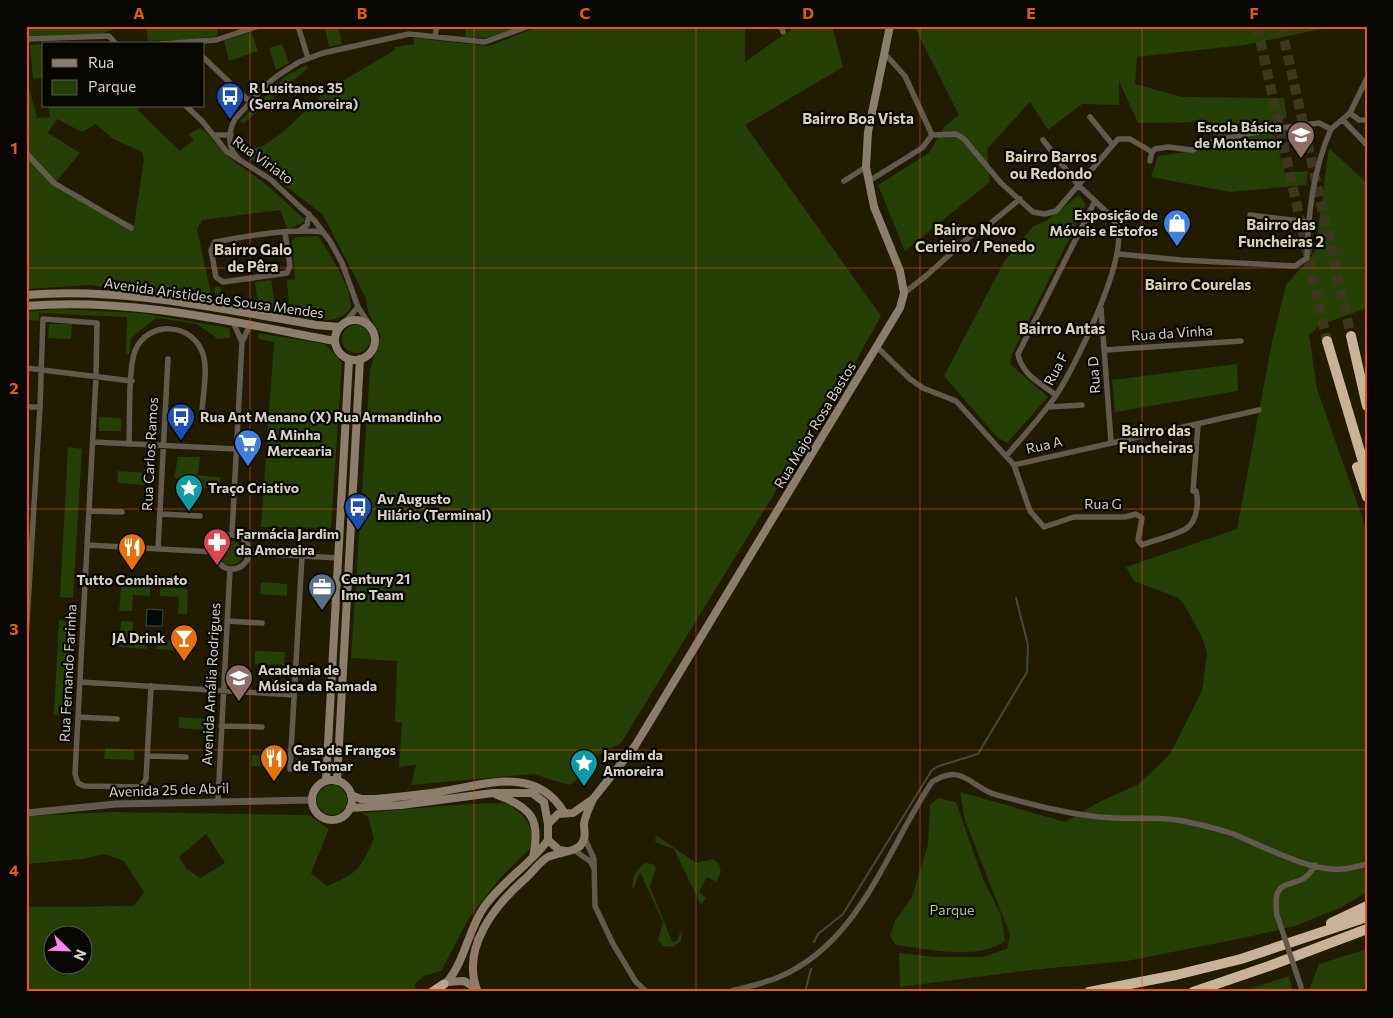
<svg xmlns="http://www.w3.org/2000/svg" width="1393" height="1018" font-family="Commissioner,sans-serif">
  <rect width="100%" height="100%" fill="#211b00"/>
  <path fill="#243e03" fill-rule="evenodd" d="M26 26H120L102 34 26 36Z
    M146 26H217L218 36 189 40 148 41Z
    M334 26H338L342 44 329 47 325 29Z
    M466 26H521L489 38 465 37Z
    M540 26H745V62L796 26H832L843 67 745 125 881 316 857 359 621 743 594 757 584 775 569 785 533 774 411 785 416 765 399 767 402 723 395 722 397 661 351 658 370 369 381 336 368 312 366 298 323 215 238 149 255 148 263 146 283 132 329 89 395 50V47L414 44V38L489 46Z
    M914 26H1336L1244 45 1137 57 1135 84 1182 97 1284 98 1287 118 1271 122 1285 173 1308 171 1306 185 1230 192 1151 177 1158 156 1215 148 1211 122 1138 123 1119 81V105L1082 104 1048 130 1030 102 987 149 990 182 905 251 878 185 929 153 944 127 959 115Z
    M251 32 258 51 229 61 224 41Z
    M44 44V78L33 79 30 45Z
    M282 44 289 63 276 70 269 48Z
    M307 65 308 68 243 124 240 121 287 75Z
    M26 76 37 118 50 117 48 106H141L138 110 180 151 194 140 188 134 200 128 205 131 228 157 267 185 306 221 288 230 280 210 202 220 197 229 213 303 89 285 26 289ZM57 119 82 132 96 124 113 139 142 152 144 160 134 225 85 200 82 194 78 197 56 182 80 153 48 133Z
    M1329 148 1367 183V308L1320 325 1309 335 1317 389 1367 531V892L1340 908 1295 926 1248 937 1127 961 1031 970 900 987 899 953 936 957H983L1007 949 1010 935 965 820 960 792 1065 822 1097 803 1139 784 1170 754 1202 691 1207 653 1202 637 1185 606 1178 598 1134 581 1126 567 1237 529 1272 342 1286 285 1315 252Z
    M1079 195 1086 205 1012 354 1010 364 1048 397 1007 443 997 437 944 376 1004 262 1032 227 1046 221Z
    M318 236C328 252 355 291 350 309 346 315 337 320 329 320 298 321 248 308 216 302L214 287H220L223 301 258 306 255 282 271 280 275 306H289L287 280 295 279 292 240 296 237Z
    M57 309 140 313 224 327 230 329V338L218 339 197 324 156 318 131 338 129 354H126L127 317 39 313V321L26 320V312Z
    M49 324H72L71 339 48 338Z
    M342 339a14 14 0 1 1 28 0a14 14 0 1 1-28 0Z
    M257 333 325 344 342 362 331 528 261 527 274 342 259 339Z
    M1237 364 1238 391 1115 412 1112 380Z
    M99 417 121 418V431H99Z
    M68 447 82 449 73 598 60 597Z
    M178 457H200L198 474 192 475 191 479 174 478Z
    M118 471 147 473 146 485 118 483Z
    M195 475 220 477 219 489 194 487Z
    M219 553a12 12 0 1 1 24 0a12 12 0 1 1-24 0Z
    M261 582 287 584V596L260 594Z
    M124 585 150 587V596L133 595 132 611H119L121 588Z
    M160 587 185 588 188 591 187 614H178L179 597 160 596Z
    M59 620 73 621 67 716 54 715Z
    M121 621 133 622 132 638 148 639 147 649 119 647Z
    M177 624 187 625 185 648 182 651 156 649 157 640 176 641Z
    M255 651 285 652 284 665 255 664Z
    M179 717 207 719 206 730 179 728Z
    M105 748 134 750V760L104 759Z
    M252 755 281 756 280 767 251 766Z
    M317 800a15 15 0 1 1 30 0a15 15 0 1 1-30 0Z
    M938 798 956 802 983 879 1001 915 1005 941C977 961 928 949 896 945L890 936 895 921 912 897 928 845 930 805Z
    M507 803C525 815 533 824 533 846L502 876 469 918 441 971 424 976 415 984 416 992H26V907L134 906 144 892 124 861 104 854 83 859 26 864V816L115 812 309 815 329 829 311 873 327 886C360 872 360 869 374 838L368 817 361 813 467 804ZM206 834 225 863 200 878 186 868 179 857ZM52 936H82V966H52Z
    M656 835 696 863 713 859 719 864 721 872 716 882 707 877 699 892 706 898 701 905 674 849 655 842Z
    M646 863 653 864 656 868 650 887 672 941 676 942 682 929 681 941 673 947 663 946 658 940 663 922 640 872 633 890C631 880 636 867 646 863Z
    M1367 949V992H1308L1319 964Z
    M1289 976 1293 992H1240Z"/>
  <path fill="#020b0c" stroke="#424743" d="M147 609 163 610 162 626H146Z"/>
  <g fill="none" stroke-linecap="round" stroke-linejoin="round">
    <path stroke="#424743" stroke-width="2" d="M814 942 818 934 843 914 932 770 939 766 978 754 1027 672 1028 645 1016 598
      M805 992 811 969"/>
    <path stroke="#3c361d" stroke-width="10" stroke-dasharray="10 5" stroke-linecap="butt" d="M1257 26 1327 341
      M1281 26 1351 336"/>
    <path stroke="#625a4f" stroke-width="5.5" d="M298 26 308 58
      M781 26 783 32
      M1366 26 1367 28
      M435 36 437 26
      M26 39 109 36 116 44
      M161 44 216 40 259 26
      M885 54 905 76 932 135 956 134 964 139 1001 183 1033 212 1045 214 1056 211 1118 139H1130L1152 152
      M204 58 250 102
      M186 106 202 121 227 152 270 179 314 220 330 241 342 263 358 307 371 327
      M1350 113 1359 120H1367
      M1090 117 1112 144
      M1343 120 1367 145
      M1331 129 1350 113 1367 78
      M214 135H231
      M1043 140 1078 185 1095 201 1018 354C1022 375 1040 383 1056 395
      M26 153 54 183 131 228
      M239 159C227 149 228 132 235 119L265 86 277 76 299 62 323 53 409 34 485 42 529 26
      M1150 161 1152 152 1155 149 1168 147 1192 150 1208 143 1241 135 1289 127 1319 123 1331 129
      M844 181 866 167
      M869 181 922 148 932 135
      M1250 215 1308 222
      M299 231 307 225 309 214
      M285 233 290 266 287 273 223 282 216 277 211 250 215 242C247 236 291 228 323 232
      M1118 254 1181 260 1295 266 1307 258C1308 214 1313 170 1331 129
      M904 293 926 276 968 238 986 227 1020 199
      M1101 308 1111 442
      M233 322 242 342
      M345 322 358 307
      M877 347 910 379 923 388 956 401 1014 465 1259 410
      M1105 350 1241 341
      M26 368 132 381
      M26 407H40
      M1048 407 1082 405
      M93 442 236 449
      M129 444C130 422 128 369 135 351 147 320 193 322 203 354 208 370 203 394 202 411
      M1006 456C1023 437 1040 418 1055 397 1075 368 1125 263 1118 230 1116 219 1103 209 1095 201
      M1014 465 1030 511 1044 527 1074 517H1125L1136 514 1142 518 1138 540 1142 545C1155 540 1177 535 1187 528 1197 521 1199 502 1196 491H1193L1198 425
      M89 511 122 512
      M160 514 200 516
      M232 534 242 342 250 325
      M215 552a17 17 0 1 1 34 0a17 17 0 1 1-34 0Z
      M87 545 215 552
      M158 549 168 359
      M249 553 339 558
      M227 621 262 623
      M26 638 40 407 43 319 97 323 96 377 75 774 78 783 84 786 141 787 146 779 151 686
      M80 682 294 695
      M78 717 117 719
      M221 726 262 727
      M147 756 186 757
      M290 769 302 556
      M218 800 230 569
      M585 839 594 859 595 906 613 944 636 982 647 992
      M574 850 591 862 593 867
      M1277 915C1270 869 1300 896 1315 865
      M728 992C745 987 763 984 779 977 861 942 886 850 932 782 964 762 970 788 997 795 1034 805 1074 816 1113 818 1140 819 1166 816 1192 823 1206 826 1220 829 1233 834 1261 845 1310 872 1341 869 1349 869 1358 866 1367 864"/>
    <path stroke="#625a4f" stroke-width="7" d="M26 813 116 804 312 800"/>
    <path stroke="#8b7e6c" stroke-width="8" d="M26 295C124 287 220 309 316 325L339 327
      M26 306C130 297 233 322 335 341
      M335 340a20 20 0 1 1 40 0a20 20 0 1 1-40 0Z
      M312 800a20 20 0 1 1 40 0a20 20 0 1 1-40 0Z
      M326 781 349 359
      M337 781 360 359
      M351 795 361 799H375C398 797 422 795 444 791 487 784 536 766 564 812
      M497 795C532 807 541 820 533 857
      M350 808 401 805 493 793H532L544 802 548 824
      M566 851 559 850 548 840V824L558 814 573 813 593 799 635 746 900 308 904 293 900 271 874 207 866 167 868 132 890 26
      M447 982C465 961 468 930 484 907 502 881 530 865 548 840
      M447 982 464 981 476 988
      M477 990C461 947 495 905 526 878 533 872 540 861 548 857 558 852 572 853 580 846 587 838 584 832 584 824 585 816 590 806 593 799"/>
    <path stroke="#baa68d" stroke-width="9" d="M432 992 444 984"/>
    <path stroke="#c8b397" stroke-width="10" d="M1351 336 1367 406
      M1327 341 1367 475
      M1357 467 1367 497
      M1331 923 1367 906
      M1089 992 1176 975 1241 959 1367 917
      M1193 992 1269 966 1367 929"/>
    <path stroke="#625a4f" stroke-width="5.5" d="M1277 915 1301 987"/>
  </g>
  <path fill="none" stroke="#e8590c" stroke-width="1" stroke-opacity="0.55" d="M250 26V992M474 26V992M696 26V992M920 26V992M1142 26V992M26 268H1367M26 509H1367M26 750H1367"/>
  <defs>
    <g id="bus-pin" transform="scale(1.4375)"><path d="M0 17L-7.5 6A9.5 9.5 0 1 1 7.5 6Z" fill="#1a4fb4" stroke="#080600"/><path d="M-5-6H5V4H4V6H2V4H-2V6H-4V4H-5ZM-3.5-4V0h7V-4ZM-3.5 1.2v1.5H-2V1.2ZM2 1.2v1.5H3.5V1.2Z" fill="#fff"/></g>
    <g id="school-pin" transform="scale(1.4375)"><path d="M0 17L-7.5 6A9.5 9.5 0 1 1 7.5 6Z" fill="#8d6e63" stroke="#080600"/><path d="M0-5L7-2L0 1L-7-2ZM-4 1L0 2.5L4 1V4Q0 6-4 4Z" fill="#fff"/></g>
    <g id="shop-pin" transform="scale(1.4375)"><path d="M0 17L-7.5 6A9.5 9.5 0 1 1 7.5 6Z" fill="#3f7fe0" stroke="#080600"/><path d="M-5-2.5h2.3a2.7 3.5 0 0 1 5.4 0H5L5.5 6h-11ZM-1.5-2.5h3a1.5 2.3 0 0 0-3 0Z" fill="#fff"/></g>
    <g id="supermarket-pin" transform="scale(1.4375)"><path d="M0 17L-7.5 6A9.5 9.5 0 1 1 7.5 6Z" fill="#3f7fe0" stroke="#080600"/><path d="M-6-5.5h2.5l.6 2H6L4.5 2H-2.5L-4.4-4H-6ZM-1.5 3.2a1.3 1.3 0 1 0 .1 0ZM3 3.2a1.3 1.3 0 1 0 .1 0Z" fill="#fff"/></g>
    <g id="sight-pin" transform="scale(1.4375)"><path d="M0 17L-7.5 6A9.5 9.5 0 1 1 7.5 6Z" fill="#0f9aa8" stroke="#080600"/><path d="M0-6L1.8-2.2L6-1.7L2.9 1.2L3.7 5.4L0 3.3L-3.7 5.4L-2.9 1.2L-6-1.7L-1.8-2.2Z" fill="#fff"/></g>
    <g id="pharmacy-pin" transform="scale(1.4375)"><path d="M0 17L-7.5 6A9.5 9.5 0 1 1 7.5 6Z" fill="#e0444e" stroke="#080600"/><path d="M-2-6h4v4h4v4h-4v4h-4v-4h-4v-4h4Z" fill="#fff"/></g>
    <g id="restaurant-pin" transform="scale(1.4375)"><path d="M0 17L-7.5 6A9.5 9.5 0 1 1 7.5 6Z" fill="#e8710a" stroke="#080600"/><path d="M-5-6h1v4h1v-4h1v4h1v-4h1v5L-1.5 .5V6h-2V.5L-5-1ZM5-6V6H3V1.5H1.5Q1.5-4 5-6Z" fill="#fff"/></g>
    <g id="office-pin" transform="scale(1.4375)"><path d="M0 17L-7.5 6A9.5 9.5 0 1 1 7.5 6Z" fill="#5c6f8a" stroke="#080600"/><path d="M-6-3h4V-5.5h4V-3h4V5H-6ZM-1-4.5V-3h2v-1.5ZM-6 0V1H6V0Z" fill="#fff"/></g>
    <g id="bar-pin" transform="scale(1.4375)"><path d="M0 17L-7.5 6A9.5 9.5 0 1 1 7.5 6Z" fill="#e8710a" stroke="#080600"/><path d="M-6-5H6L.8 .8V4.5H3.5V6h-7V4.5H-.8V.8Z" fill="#fff"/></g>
  </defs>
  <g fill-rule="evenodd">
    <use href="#bus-pin" x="230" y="96"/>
    <use href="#school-pin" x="1301" y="135"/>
    <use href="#shop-pin" x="1177" y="223"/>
    <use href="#bus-pin" x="181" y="417"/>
    <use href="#supermarket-pin" x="248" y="443"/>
    <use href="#sight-pin" x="189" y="488"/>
    <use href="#bus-pin" x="358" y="507"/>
    <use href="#pharmacy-pin" x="217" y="542"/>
    <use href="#restaurant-pin" x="132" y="547"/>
    <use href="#office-pin" x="322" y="587"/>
    <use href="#bar-pin" x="184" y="638"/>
    <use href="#school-pin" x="239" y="678"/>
    <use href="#restaurant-pin" x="274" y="758"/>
    <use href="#sight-pin" x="584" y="763"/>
  </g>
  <g text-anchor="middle" stroke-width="4.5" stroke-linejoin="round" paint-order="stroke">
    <g font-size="14" font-weight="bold" fill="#d6d2c2" stroke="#080600" text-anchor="start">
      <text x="249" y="93">R Lusitanos 35<tspan x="249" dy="16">(Serra Amoreira)</tspan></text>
      <text x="1282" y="132" text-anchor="end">Escola Básica<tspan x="1282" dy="16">de Montemor</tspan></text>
      <text x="1158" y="220" text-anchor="end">Exposição de<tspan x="1158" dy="16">Móveis e Estofos</tspan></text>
      <text x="200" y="422">Rua Ant Menano (X) Rua Armandinho</text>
      <text x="267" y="440">A Minha<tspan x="267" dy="16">Mercearia</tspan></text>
      <text x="208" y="493">Traço Criativo</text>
      <text x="377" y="504">Av Augusto<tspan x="377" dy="16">Hilário (Terminal)</tspan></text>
      <text x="236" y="539">Farmácia Jardim<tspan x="236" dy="16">da Amoreira</tspan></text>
      <text x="341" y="584">Century 21<tspan x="341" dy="16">Imo Team</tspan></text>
      <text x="132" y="585" text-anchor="middle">Tutto Combinato</text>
      <text x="165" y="643" text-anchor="end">JA Drink</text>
      <text x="258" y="675">Academia de<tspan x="258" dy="16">Música da Ramada</tspan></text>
      <text x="293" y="755">Casa de Frangos<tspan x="293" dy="16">de Tomar</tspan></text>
      <text x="603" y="760">Jardim da<tspan x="603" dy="16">Amoreira</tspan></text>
    </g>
    <g font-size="14" fill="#d6d2c2" stroke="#080600">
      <text transform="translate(263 160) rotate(36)" y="5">Rua Viriato</text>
      <text transform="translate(214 298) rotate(8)" y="5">Avenida Aristides de Sousa Mendes</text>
      <text transform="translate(1172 333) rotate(-4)" y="5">Rua da Vinha</text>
      <text transform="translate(1056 369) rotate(-62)" y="5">Rua F</text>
      <text transform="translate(1094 375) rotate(-94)" y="5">Rua D</text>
      <text transform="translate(815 425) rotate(-59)" y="5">Rua Major Rosa Bastos</text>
      <text transform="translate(1044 445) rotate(-13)" y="5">Rua A</text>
      <text transform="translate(150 454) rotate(-87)" y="5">Rua Carlos Ramos</text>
      <text x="1103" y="509">Rua G</text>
      <text transform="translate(68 673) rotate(-87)" y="5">Rua Fernando Farinha</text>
      <text transform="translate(211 684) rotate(-87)" y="5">Avenida Amália Rodrigues</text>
      <text transform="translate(169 790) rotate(-2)" y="5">Avenida 25 de Abril</text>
    </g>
    <g font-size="14" fill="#a4d07e" stroke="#080600">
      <text x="952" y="915">Parque</text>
    </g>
    <g font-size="15" font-weight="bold" fill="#d9d1b0" stroke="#080600">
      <text x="858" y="124">Bairro Boa Vista</text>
      <text x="1051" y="162">Bairro Barros<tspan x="1051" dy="17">ou Redondo</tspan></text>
      <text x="1281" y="230">Bairro das<tspan x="1281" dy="17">Funcheiras 2</tspan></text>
      <text x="975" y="235">Bairro Novo<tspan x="975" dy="17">Cerieiro / Penedo</tspan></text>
      <text x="253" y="255">Bairro Galo<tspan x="253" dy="17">de Pêra</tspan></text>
      <text x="1198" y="290">Bairro Courelas</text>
      <text x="1062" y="334">Bairro Antas</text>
      <text x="1156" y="436">Bairro das<tspan x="1156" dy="17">Funcheiras</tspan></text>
    </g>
  </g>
  <rect width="1393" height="1018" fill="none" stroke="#080600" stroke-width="55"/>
  <rect x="42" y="42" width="162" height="65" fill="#080600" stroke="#5a584e"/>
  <rect x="52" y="59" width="25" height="8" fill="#8b7e6c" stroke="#5a584e"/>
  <text x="88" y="68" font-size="15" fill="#d6d2c2">Rua</text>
  <rect x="52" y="80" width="25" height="15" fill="#243e03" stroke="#5a584e"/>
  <text x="88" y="92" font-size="15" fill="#d6d2c2">Parque</text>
  <g transform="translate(68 950) rotate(113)"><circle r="24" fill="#080600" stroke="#5a584e"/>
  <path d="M0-4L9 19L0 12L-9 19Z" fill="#f688ec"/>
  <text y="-8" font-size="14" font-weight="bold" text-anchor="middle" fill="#d6d2c2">N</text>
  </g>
  <rect x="28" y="28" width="1338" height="962" fill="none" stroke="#e8590c" stroke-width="2"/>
  <g font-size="16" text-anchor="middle" font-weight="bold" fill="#e8590c">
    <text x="139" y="19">A</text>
    <text x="362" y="19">B</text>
    <text x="585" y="19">C</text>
    <text x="808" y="19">D</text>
    <text x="1031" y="19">E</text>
    <text x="1254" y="19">F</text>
    <text x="14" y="154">1</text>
    <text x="14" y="394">2</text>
    <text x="14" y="635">3</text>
    <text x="14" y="876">4</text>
  </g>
</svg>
